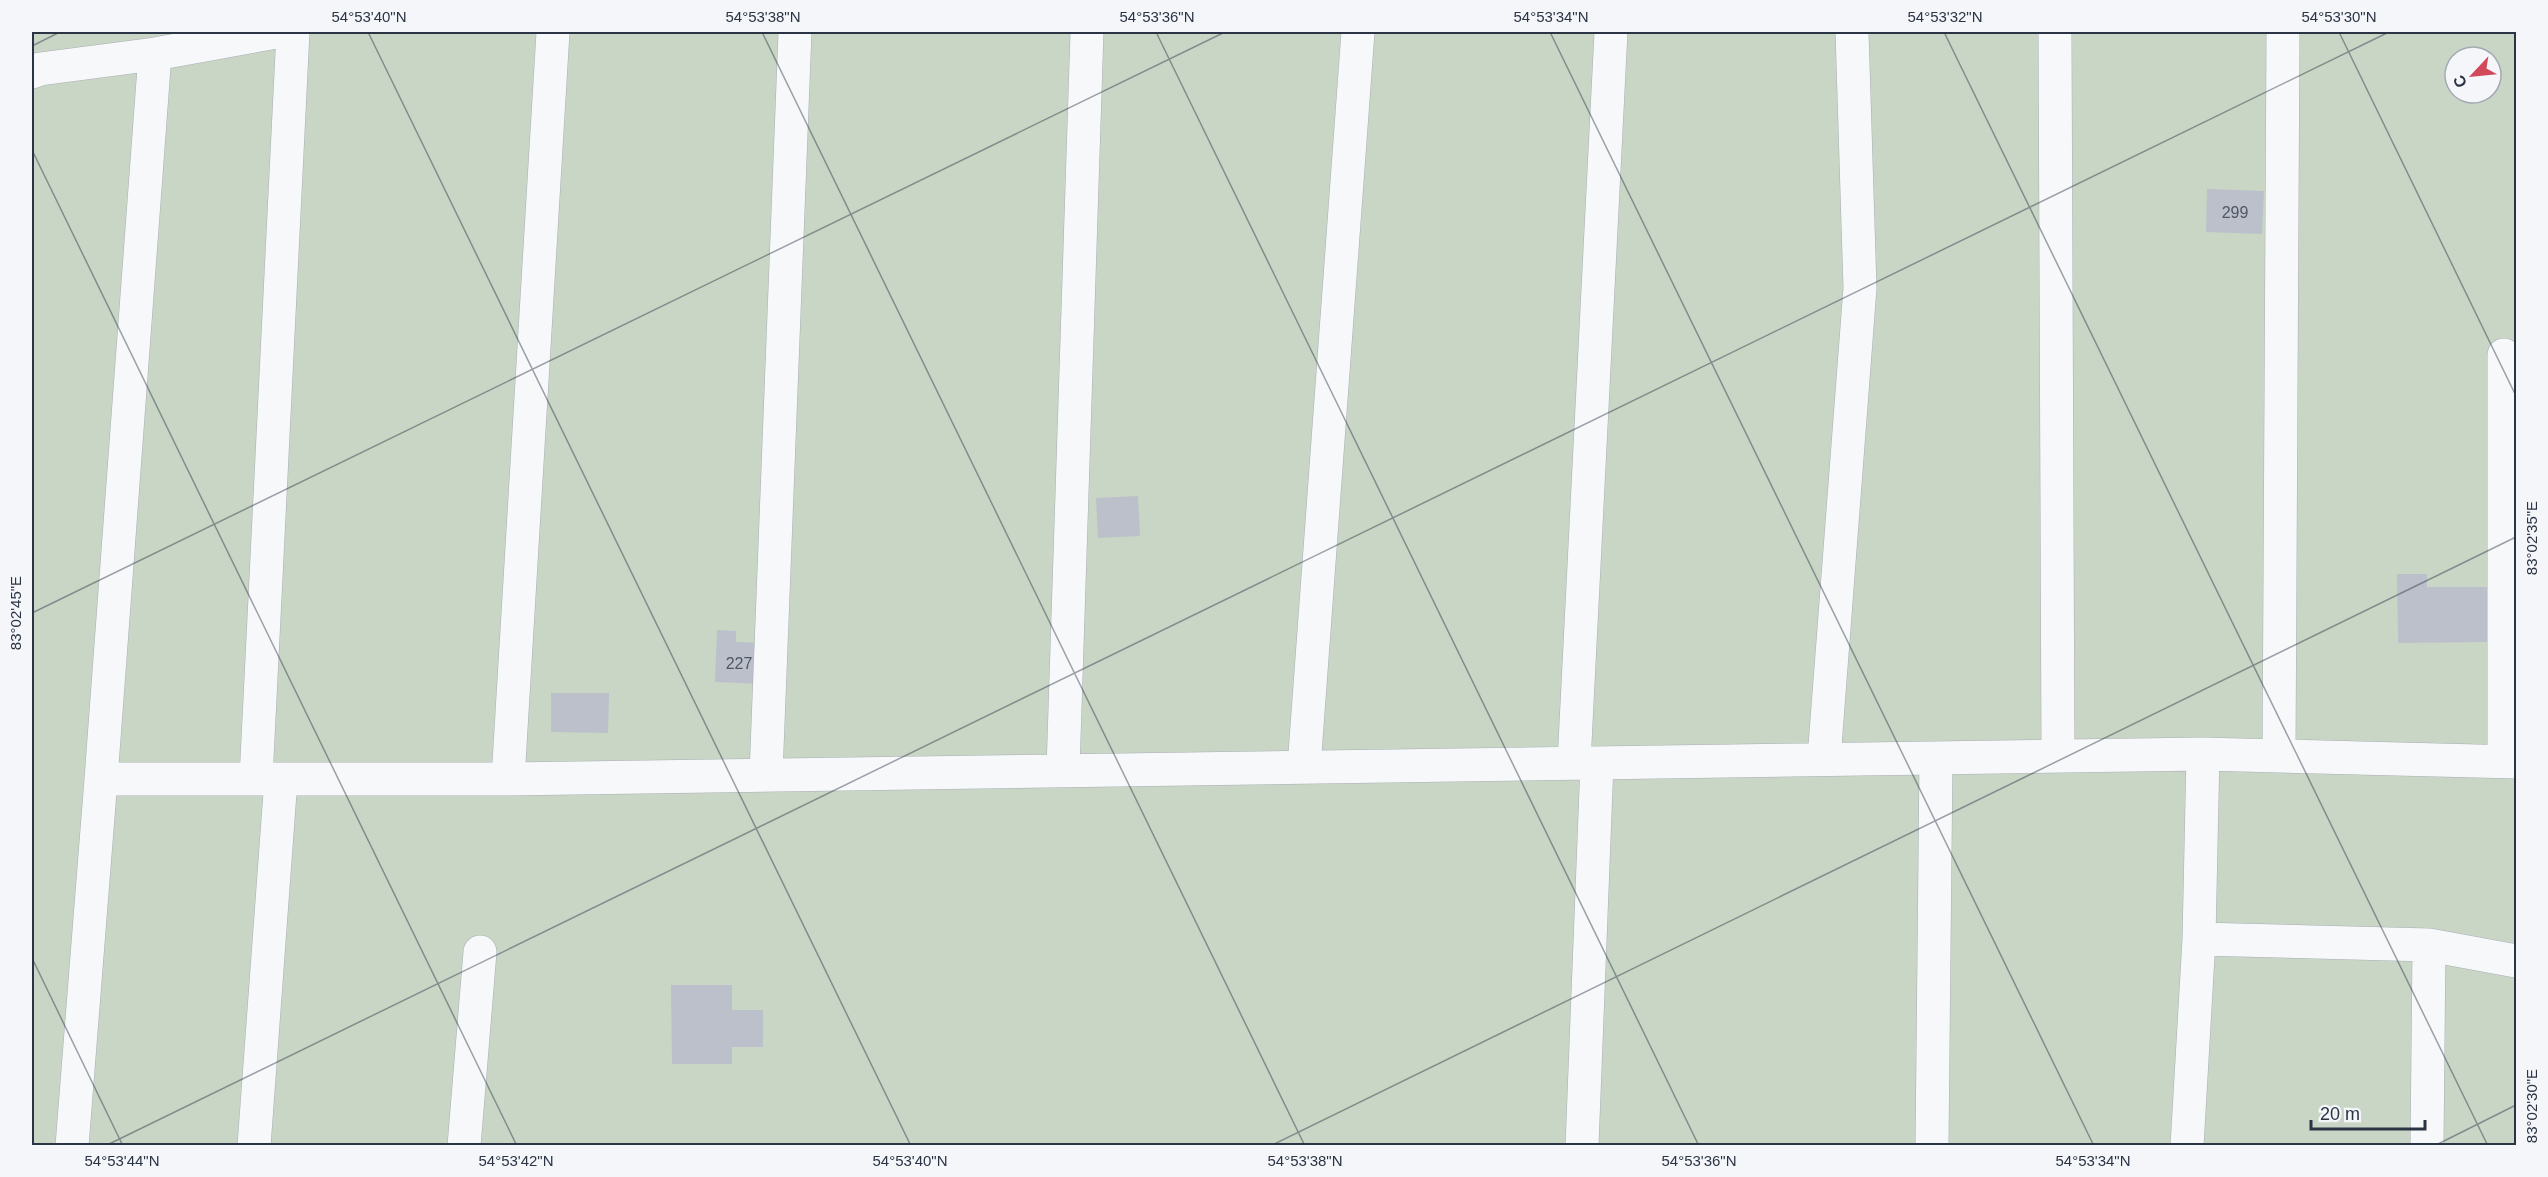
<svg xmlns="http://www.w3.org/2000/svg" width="2548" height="1177" font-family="Arial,sans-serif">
  <rect width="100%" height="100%" fill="#e4e7ec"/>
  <path fill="#c9d6c5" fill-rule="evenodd" d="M32 32H2516V1145H32ZM2455 57H2491V93H2455Z"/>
  <path fill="#bbc0ca" d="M2207 189 2264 191 2262 234 2206 232Z
    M1138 496 1140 536 1098 538 1096 498Z
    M2397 574H2427V587H2489V642L2398 643Z
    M717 630 736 631V642L764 643 763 684 715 682Z
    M551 693H609L608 733 551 732Z
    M671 985H732V1010H763V1047H732V1064H672Z"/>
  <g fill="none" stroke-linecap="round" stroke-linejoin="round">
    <g stroke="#a9aeb7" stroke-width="34">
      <path id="minor" d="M2055 32 2058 756
        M32 72 40 69 155 54 276 32
        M2504 355V761
        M2279 756 2283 32
        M1824 759 1860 288 1852 32
        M1574 763 1611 32
        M1304 767 1358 32
        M1063 770 1087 32
        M766 775 795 32
        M101 779 155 54
        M256 779 293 32
        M508 779 553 32
        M2199 939 2429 945 2516 961
        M72 1146 101 779H508L2203 754 2516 762
        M254 1146 281 779
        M464 1146 480 952
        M1582 1146 1597 763
        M1932 1146 1936 758
        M2187 1146 2199 939 2203 754
        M2427 1146 2429 945"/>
    </g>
    <use href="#minor" stroke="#f7f8fa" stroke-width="33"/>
  </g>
  <path fill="none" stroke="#2b3445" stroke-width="1.5" stroke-opacity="0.45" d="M368 32 911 1146M762 32 1305 1146M1156 32 1699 1146M1550 32 2094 1146M1944 32 2488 1146M2339 32 2516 396M32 46 60 32M32 150 517 1146M32 613 1225 32M32 958 123 1146M105 1146 2389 32M1270 1146 2516 537M2434 1146 2516 1105"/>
  <g text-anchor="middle" stroke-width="4.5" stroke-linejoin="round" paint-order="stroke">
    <g font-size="16" fill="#4f5766">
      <text x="2235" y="218">299</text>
      <text x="739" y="669">227</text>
    </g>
  </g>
  <rect width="2548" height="1177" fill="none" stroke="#f4f6f9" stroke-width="66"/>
  <g transform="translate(2473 75) rotate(244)"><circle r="28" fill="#f4f6f9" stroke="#a4a8b1" stroke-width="1.5"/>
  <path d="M0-4.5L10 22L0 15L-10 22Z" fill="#d1495b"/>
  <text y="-9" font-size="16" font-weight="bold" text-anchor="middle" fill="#2b3445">С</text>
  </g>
  <path d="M2311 1120v9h114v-9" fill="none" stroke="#2b3445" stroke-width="3"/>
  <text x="2320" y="1120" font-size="18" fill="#2b3445" stroke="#f4f6f9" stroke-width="4.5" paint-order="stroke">20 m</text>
  <rect x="33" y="33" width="2482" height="1111" fill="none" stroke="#2b3445" stroke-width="2"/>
  <g font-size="15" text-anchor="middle" fill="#2b3445">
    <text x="369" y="22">54°53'40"N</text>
    <text x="763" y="22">54°53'38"N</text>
    <text x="1157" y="22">54°53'36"N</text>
    <text x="1551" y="22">54°53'34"N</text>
    <text x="1945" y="22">54°53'32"N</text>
    <text x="2339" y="22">54°53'30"N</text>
    <text transform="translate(2532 538) rotate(-90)" y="5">83°02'35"E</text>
    <text transform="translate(16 613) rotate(-90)" y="5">83°02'45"E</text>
    <text transform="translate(2532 1106) rotate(-90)" y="5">83°02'30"E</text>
    <text x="122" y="1166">54°53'44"N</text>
    <text x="516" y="1166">54°53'42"N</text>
    <text x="910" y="1166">54°53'40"N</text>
    <text x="1305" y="1166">54°53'38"N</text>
    <text x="1699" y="1166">54°53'36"N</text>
    <text x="2093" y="1166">54°53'34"N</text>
  </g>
</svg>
